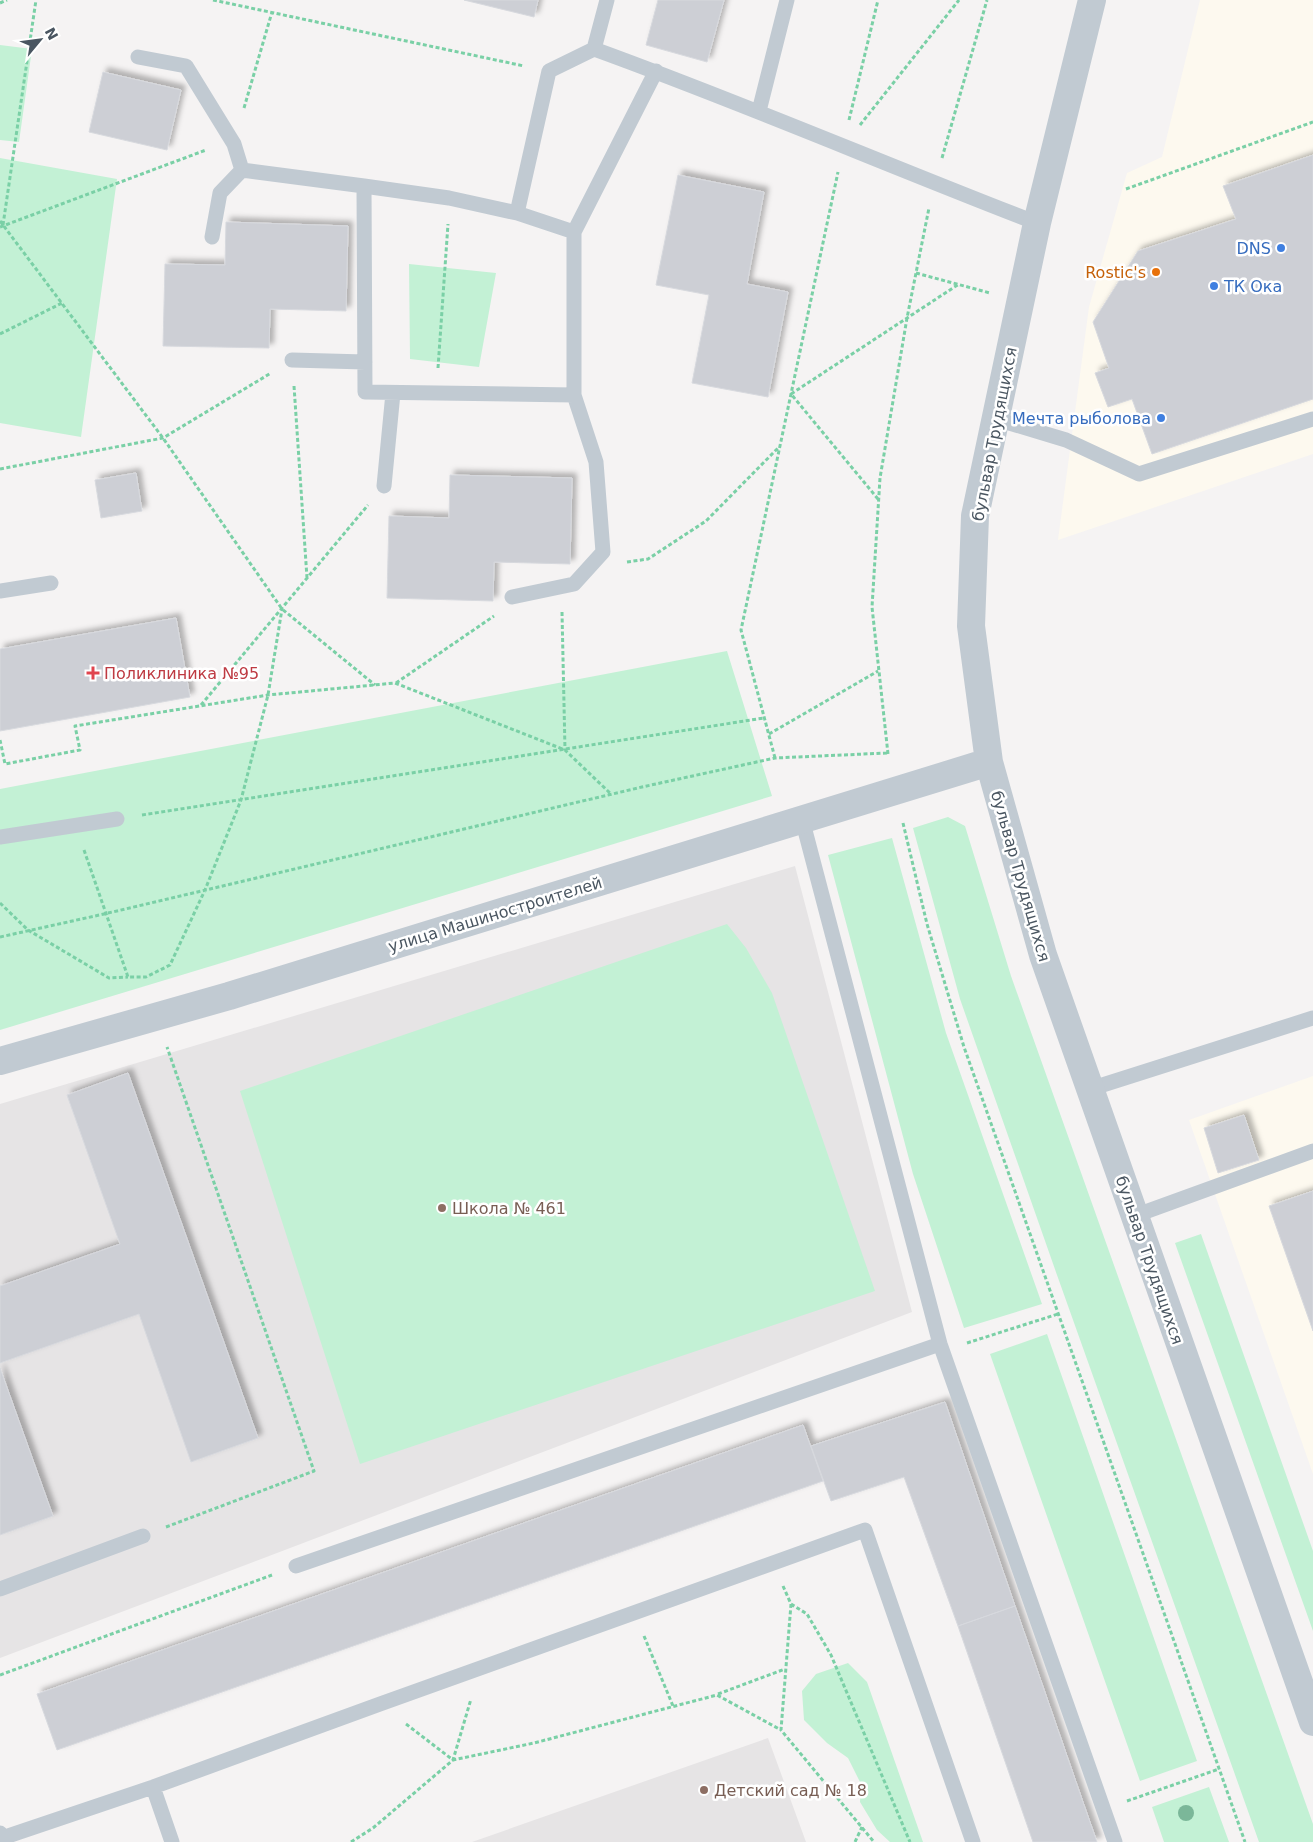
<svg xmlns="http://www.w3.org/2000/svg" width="1313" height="1842" font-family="'DejaVu Sans',sans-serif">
  <defs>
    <filter id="shadow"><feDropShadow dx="4.5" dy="-4.5" stdDeviation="2.5" flood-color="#0004"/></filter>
  </defs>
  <rect width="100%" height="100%" fill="#f5f3f3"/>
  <path fill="#fdf9ef" d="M1200 0H1313V454L1058 540 1089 307 1127 173 1162 157Z
    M1313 1076V1474L1189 1120Z"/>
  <path fill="#e6e4e5" d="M795 866 912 1312 0 1658V1104Z
    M768 1738 806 1842H472Z"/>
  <path fill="#c3f1d5" d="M0 45 32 49 19 142 0 140Z
    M0 158 117 179 81 437 0 423Z
    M409 264 496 273 479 367 410 359Z
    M727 651 772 796 0 1030V789Z
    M948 817 965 826 1011 976 1313 1824V1842H1259L1057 1275 960 999 913 828Z
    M892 838 946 1033 1042 1304 964 1328 913 1174 828 855Z
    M727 924 746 948 772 993 875 1291 360 1464 240 1091Z
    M1201 1234 1313 1551V1631L1175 1243Z
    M1047 1334 1197 1761 1140 1781 990 1354Z
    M848 1663 867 1682 923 1842H890L877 1830 860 1802 861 1784 848 1758 827 1743 804 1720 802 1691 816 1674Z
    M1209 1787 1229 1842H1164L1152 1807Z"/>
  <path fill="#cdcfd5" stroke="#d7d9de" filter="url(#shadow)" d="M464 0H538L534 17Z
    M658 0H724L707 62 646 45Z
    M103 72 181 90 167 150 89 132Z
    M1313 155V399L1152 454 1132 399 1108 407 1095 373 1109 368 1093 322 1138 251 1236 219 1223 186Z
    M678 175 764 192 747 284 788 292 768 397 692 383 709 295 656 285Z
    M226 222 348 226 346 311 270 309 269 348 163 346 165 264 225 265Z
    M136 473 142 511 101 518 95 480Z
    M450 475 572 478 570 564 494 562 493 601 387 598 389 516 449 518Z
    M176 618 190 697 0 731V649Z
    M128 1073 258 1438 191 1462 139 1314 0 1363V1286L120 1244 67 1095Z
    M1244 1115 1259 1160 1218 1173 1204 1128Z
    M1313 1191V1331L1269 1206Z
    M0 1368 53 1516 0 1535Z
    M945 1402 1015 1606 958 1626 904 1477 831 1501 811 1446Z
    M803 1425 823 1481 57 1750 37 1694Z
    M1015 1606 1084 1805 1097 1842H1033L958 1626Z"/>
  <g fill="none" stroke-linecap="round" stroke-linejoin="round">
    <path stroke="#7ad0a6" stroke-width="3" stroke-dasharray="4 2.5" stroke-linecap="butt" d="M213 0 524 66
      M0 3 7 0
      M244 108 272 12
      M849 120 878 0
      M860 125 959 0
      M942 158 987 0
      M1126 189 1313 122
      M0 221 163 438 282 609 375 685
      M3 225 36 0
      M0 227 206 150
      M916 273 990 293
      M0 334 62 303
      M438 368 448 224
      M294 386 307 578
      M0 469 163 438 271 373
      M878 499 791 394 959 284
      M627 562 648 559 706 521 780 446
      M562 612 565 750
      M396 683 494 616
      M201 705 368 505
      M769 734 878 671
      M0 740 5 764 80 750 75 726 268 695 395 683 565 750 611 794
      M888 754 872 607 880 478 907 318 929 208
      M775 758 741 630 838 172
      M142 815 764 718
      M903 823 927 924 964 1047 1245 1842
      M84 850 128 977H146L170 965 205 890 241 800 268 695 282 609
      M0 903 28 930 109 978 128 977
      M0 937 104 914 642 787 775 758 887 753
      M967 1343 1058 1314
      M166 1527 314 1471 167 1047
      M783 1586 791 1604 781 1730 874 1842
      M791 1604 807 1614 831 1655 910 1842
      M644 1636 673 1706
      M0 1675 272 1575
      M718 1694 785 1669
      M406 1724 453 1760 534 1743 717 1695 781 1730
      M1127 1801 1219 1769
      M351 1842 373 1828 453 1760 471 1699
      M855 1842 862 1827"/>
    <path stroke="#c1cad2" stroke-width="15" d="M594 49 607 0
      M138 57 186 66 234 144 242 170
      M759 111 787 0
      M364 186 449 198 517 213 574 232
      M517 213 549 71 594 49C743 103 889 166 1037 223
      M212 237 220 193 242 170 364 186 365 392 574 395V232L656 71
      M292 360 365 362
      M996 419 1066 440 1139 474 1313 419
      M384 486 393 393
      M0 591 51 583
      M512 597 574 584 603 552 596 462 574 395
      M802 819 940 1344 1115 1842
      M0 837 117 819
      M1090 1089 1313 1018
      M1134 1216 1313 1151
      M296 1566 940 1344
      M0 1589 143 1536
      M153 1787 172 1842
      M0 1833 2 1838 153 1787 380 1704 865 1530 973 1842"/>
    <path stroke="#c1cad2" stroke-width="28" d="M1092 0 1037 223 975 516 971 626 989 762 1043 955 1313 1722
      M0 1061 229 996 989 762"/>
  </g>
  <circle fill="#7bb799" cx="1186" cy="1813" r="8"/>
  <g fill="#3f7fe0" stroke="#fff" stroke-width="2">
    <circle cx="1281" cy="248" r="5"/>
    <circle cx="1214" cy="286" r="5"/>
    <circle cx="1161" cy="418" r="5"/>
  </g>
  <circle fill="#e8710a" stroke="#fff" stroke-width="2" cx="1156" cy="272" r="5"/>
  <path fill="#e0444e" stroke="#fff" stroke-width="2" d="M90.5 665.5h5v5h5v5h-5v5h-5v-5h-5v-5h5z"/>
  <g fill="#8d6e63" stroke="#fff" stroke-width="2">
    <circle cx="442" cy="1208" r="5"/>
    <circle cx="704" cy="1790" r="5"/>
  </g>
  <g text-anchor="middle" stroke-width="5" stroke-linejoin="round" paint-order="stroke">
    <g font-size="16" fill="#366cbe" stroke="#fff" text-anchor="end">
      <text x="1271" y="254">DNS</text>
      <text x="1224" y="292" text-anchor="start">ТК Ока</text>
      <text x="1151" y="424">Мечта рыболова</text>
    </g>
    <g font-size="16" fill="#c56008" stroke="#fff" text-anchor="end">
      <text x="1146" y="278">Rostic's</text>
    </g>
    <g font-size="16" fill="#4a5661" stroke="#fff">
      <text transform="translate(994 434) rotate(-79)" y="6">бульвар Трудящихся</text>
      <text transform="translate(1021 876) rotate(74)" y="6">бульвар Трудящихся</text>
      <text transform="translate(495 914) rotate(-17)" y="6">улица Машиностроителей</text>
      <text transform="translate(1150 1260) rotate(71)" y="6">бульвар Трудящихся</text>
    </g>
    <g font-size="16" fill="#be3a42" stroke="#fff" text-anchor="start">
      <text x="104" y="679">Поликлиника №95</text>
    </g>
    <g font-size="16" fill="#785e54" stroke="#fff" text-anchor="start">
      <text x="452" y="1214">Школа № 461</text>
      <text x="714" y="1796">Детский сад № 18</text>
    </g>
  </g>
  <g transform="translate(40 40) rotate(61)" stroke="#ffffff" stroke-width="4" paint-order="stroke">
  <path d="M0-4L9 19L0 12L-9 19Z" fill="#4a5661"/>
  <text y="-8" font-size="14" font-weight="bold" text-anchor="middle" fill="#4a5661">N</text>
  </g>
</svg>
